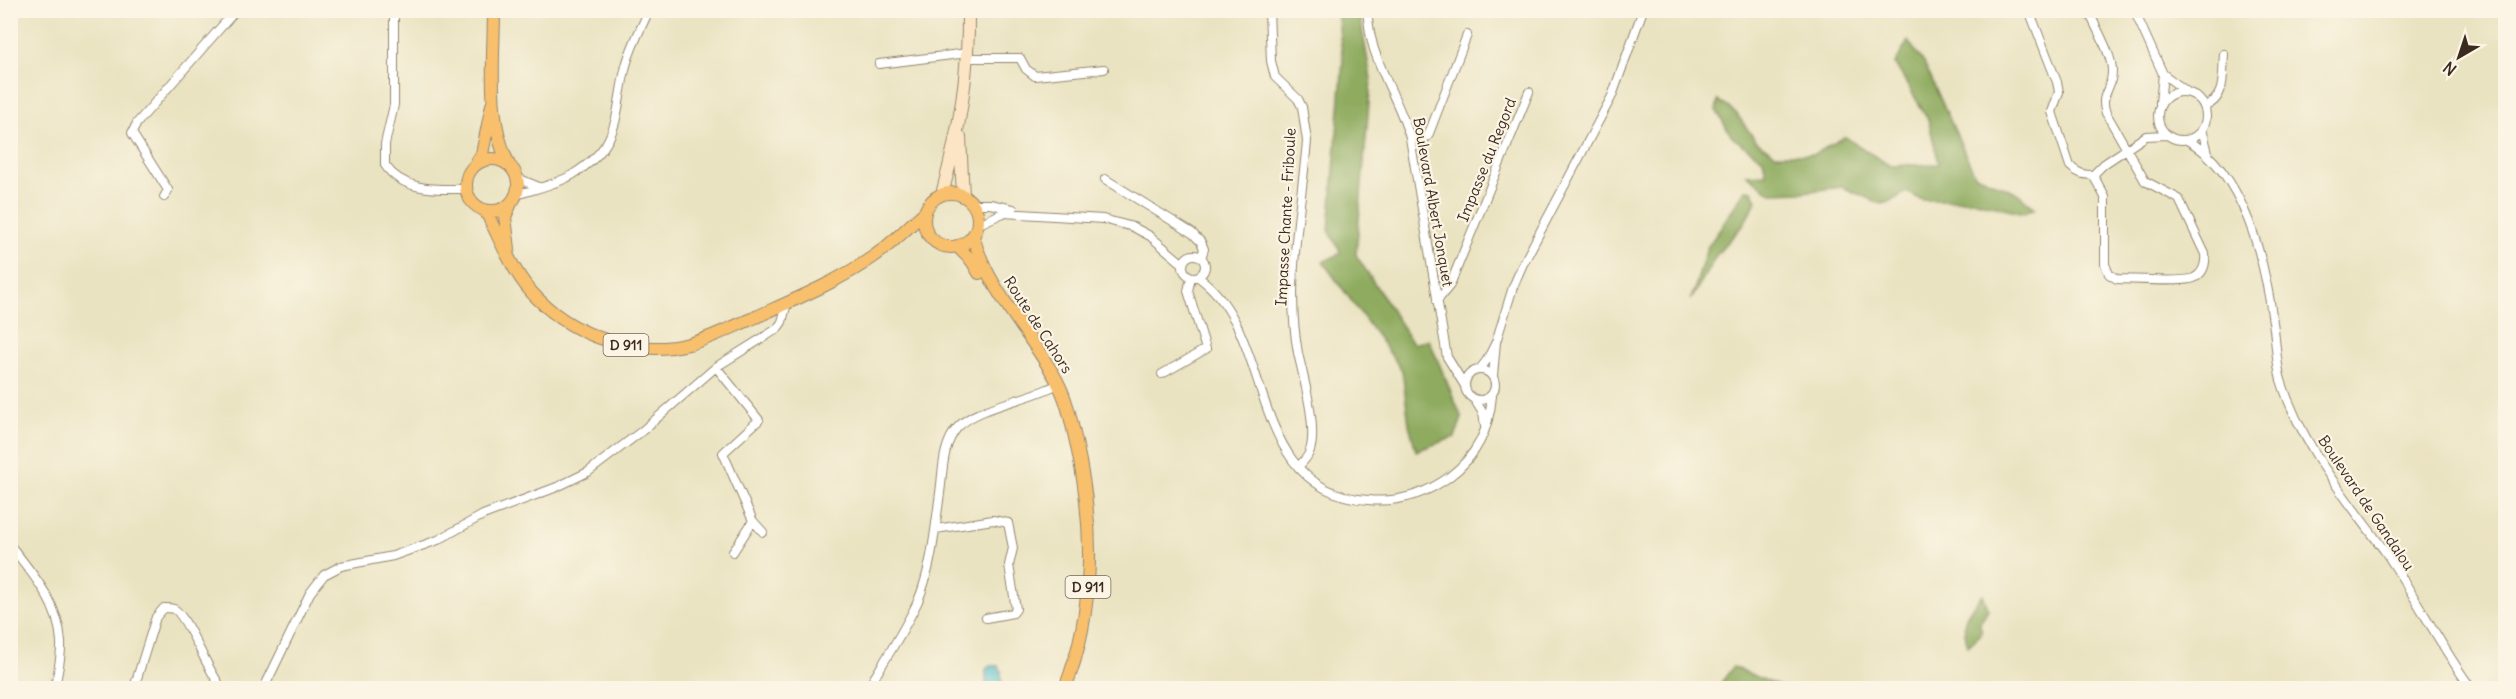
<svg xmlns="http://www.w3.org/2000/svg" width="2516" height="699" font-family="Delius,sans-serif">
  <rect width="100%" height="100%" fill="#fcf5e5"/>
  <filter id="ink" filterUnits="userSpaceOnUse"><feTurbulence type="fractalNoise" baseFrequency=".0167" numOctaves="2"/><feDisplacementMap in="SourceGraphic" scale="12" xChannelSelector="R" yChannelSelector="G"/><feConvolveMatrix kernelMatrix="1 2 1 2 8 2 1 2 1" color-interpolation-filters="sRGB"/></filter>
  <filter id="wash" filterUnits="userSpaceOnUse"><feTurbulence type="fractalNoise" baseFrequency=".008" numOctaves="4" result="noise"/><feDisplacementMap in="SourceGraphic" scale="24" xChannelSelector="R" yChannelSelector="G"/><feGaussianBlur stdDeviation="1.35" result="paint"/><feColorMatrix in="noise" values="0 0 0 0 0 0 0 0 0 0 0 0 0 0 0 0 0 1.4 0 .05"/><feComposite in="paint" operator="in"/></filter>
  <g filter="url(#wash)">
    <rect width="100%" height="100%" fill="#eae3c1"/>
    <path fill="#8eab5e" stroke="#646a3e" stroke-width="1.5" d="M1337 11H1359L1371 79 1356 255 1413 344 1429 340 1462 418 1455 437 1416 451 1409 424 1402 370 1323 262 1341 253 1329 230 1343 61Z
      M1908 41 1924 63 1975 175 2016 192 2035 208 2024 213 1972 200H1922L1906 192 1892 201 1881 204 1842 187 1803 192 1771 193 1747 175 1766 174 1763 159 1732 137 1716 110 1718 100 1736 113 1755 140 1775 154H1815L1845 137 1890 166 1939 164 1928 119 1895 64Z
      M1745 190 1752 191 1757 200 1743 225 1717 254 1691 300 1707 248Z
      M1983 594 1988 609 1980 623 1982 633 1968 646C1960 617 1965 616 1983 594Z
      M1733 667 1784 688H1717Z"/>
    <path fill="#52bfcb" stroke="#467474" stroke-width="1.5" d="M990 666H998L1001 670 1002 688H986V669Z"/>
  </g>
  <g filter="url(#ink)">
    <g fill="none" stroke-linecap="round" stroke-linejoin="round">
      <g stroke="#928670" stroke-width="10">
        <path id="minor" d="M394 10V105L385 144V165C403 192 437 189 466 189
          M1269 10 1271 61 1275 77 1298 99 1302 107 1307 141C1301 211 1285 283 1298 353 1303 376 1319 431 1309 453 1307 458 1302 463 1298 467
          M1367 10C1369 28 1371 44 1378 60 1388 87 1402 110 1410 138L1447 357 1465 386
          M2029 10 2057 82 2059 92 2052 112 2070 166C2077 173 2083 175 2093 175L2104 164 2146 136 2166 135
          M2088 10C2095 26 2113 56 2112 72 2112 90 2099 94 2106 113L2145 181 2179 199 2205 254C2206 264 2204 273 2194 278 2182 283 2132 279 2117 279L2109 274 2105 264V197L2093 175
          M2134 10 2163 74 2186 91
          M968 58H1020L1026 69 1035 76 1104 69
          M879 64 968 53
          M2158 116a24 24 0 1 1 48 0a24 24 0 1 1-48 0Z
          M2160 103 2163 74
          M2204 107C2227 98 2222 75 2224 54
          M2202 129 2208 153
          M1410 138 1422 140 1428 136 1467 35
          M2187 140C2244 171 2265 262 2273 322 2276 341 2276 362 2281 380 2301 445 2345 497 2384 550 2415 595 2439 644 2471 688
          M517 178 539 187
          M1105 179 1192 233 1201 242 1204 249 1201 258
          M516 195C534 189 555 185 572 175 621 145 614 119 625 70 629 50 641 29 649 10
          M164 197 168 190 132 133 137 123 236 10
          M973 204H990L1013 209
          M977 225 1003 213 1103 219 1133 227 1150 236 1183 264
          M1183 266a11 11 0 1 1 22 0a11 11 0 1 1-22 0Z
          M1198 277C1278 332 1243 491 1368 500 1398 503 1424 495 1449 477 1477 456 1489 430 1492 396
          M1437 301 1450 285 1529 92
          M1496 342 1513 287 1522 266 1612 96 1643 10
          M716 367 759 420 723 453 753 521 733 552
          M1465 385a15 15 0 1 1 30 0a15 15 0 1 1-30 0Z
          M1479 370 1487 360 1496 342 1493 376
          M1162 374 1206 349 1188 291 1191 277
          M1474 399 1483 413 1485 426
          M753 521 763 532
          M936 529 993 520 1008 523 1013 548 1009 565 1016 609 1013 613 986 618
          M10 545C33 574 59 604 61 642 62 657 57 674 55 688
          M134 688 156 617 164 608C166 608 171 608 174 609 186 614 209 674 222 688
          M264 688 310 593 324 575 341 566 393 556 438 540 483 515 557 487 588 472 642 431 716 367 777 329 782 322 787 303
          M868 688C885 660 904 631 918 601 932 567 935 529 940 493 943 472 942 444 958 427 978 406 1030 400 1058 384
          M2499 688 2506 685"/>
      </g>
      <g stroke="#928670" stroke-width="14">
        <path id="secondary" d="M960 137 963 196
          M942 194C959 132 969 76 968 10"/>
      </g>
      <g stroke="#928670" stroke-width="14">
        <path id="primary" d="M494 10C494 60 486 119 509 165
          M466 185a26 26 0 1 1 52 0a26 26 0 1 1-52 0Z
          M475 165 482 154 492 105
          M924 220a27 27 0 1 1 54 0a27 27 0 1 1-54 0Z
          M485 210C501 240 513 275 538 299 576 337 636 357 689 344 712 338 734 326 756 317 796 299 837 282 873 257 892 244 908 227 925 212
          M973 236C988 290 1030 332 1057 381 1067 400 1071 420 1076 442 1094 522 1096 610 1065 688
          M957 246 972 261 979 273
          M509 249 505 217 511 203"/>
      </g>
      <use href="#minor" stroke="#fff" stroke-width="8"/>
      <use href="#secondary" stroke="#fce5c4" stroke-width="12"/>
      <use href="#primary" stroke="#f8bf6c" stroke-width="12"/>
    </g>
  </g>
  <g text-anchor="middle" stroke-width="4.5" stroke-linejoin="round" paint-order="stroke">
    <g fill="#fcf5e5" stroke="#75675a" stroke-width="1.5">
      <rect x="603.5" y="334" width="45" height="22" rx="4.5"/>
      <rect x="1065.5" y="576" width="45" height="22" rx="4.5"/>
    </g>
    <g font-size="14" font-weight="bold" fill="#3b2a1e">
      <text x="626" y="350">D 911</text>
      <text x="1088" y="592">D 911</text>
    </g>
    <g font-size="15" fill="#3b2a1e" stroke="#fcf5e5">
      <text transform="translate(1487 160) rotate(-68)" y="5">Impasse du Regord</text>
      <text transform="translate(1433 202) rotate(80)" y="5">Boulevard Albert Jonquet</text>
      <text transform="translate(1286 217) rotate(-87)" y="5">Impasse Chante - Friboule</text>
      <text transform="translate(1038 325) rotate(57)" y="5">Route de Cahors</text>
      <text transform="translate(2366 503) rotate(56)" y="5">Boulevard de Gandalou</text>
    </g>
  </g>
  <rect width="2516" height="699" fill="none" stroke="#fcf5e5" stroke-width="36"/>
  <g transform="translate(2459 57) rotate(219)" stroke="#fcf5e5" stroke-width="4.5" paint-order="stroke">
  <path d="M0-4.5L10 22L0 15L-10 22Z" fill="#3b2a1e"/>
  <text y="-9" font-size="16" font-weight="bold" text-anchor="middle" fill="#3b2a1e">N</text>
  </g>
</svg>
